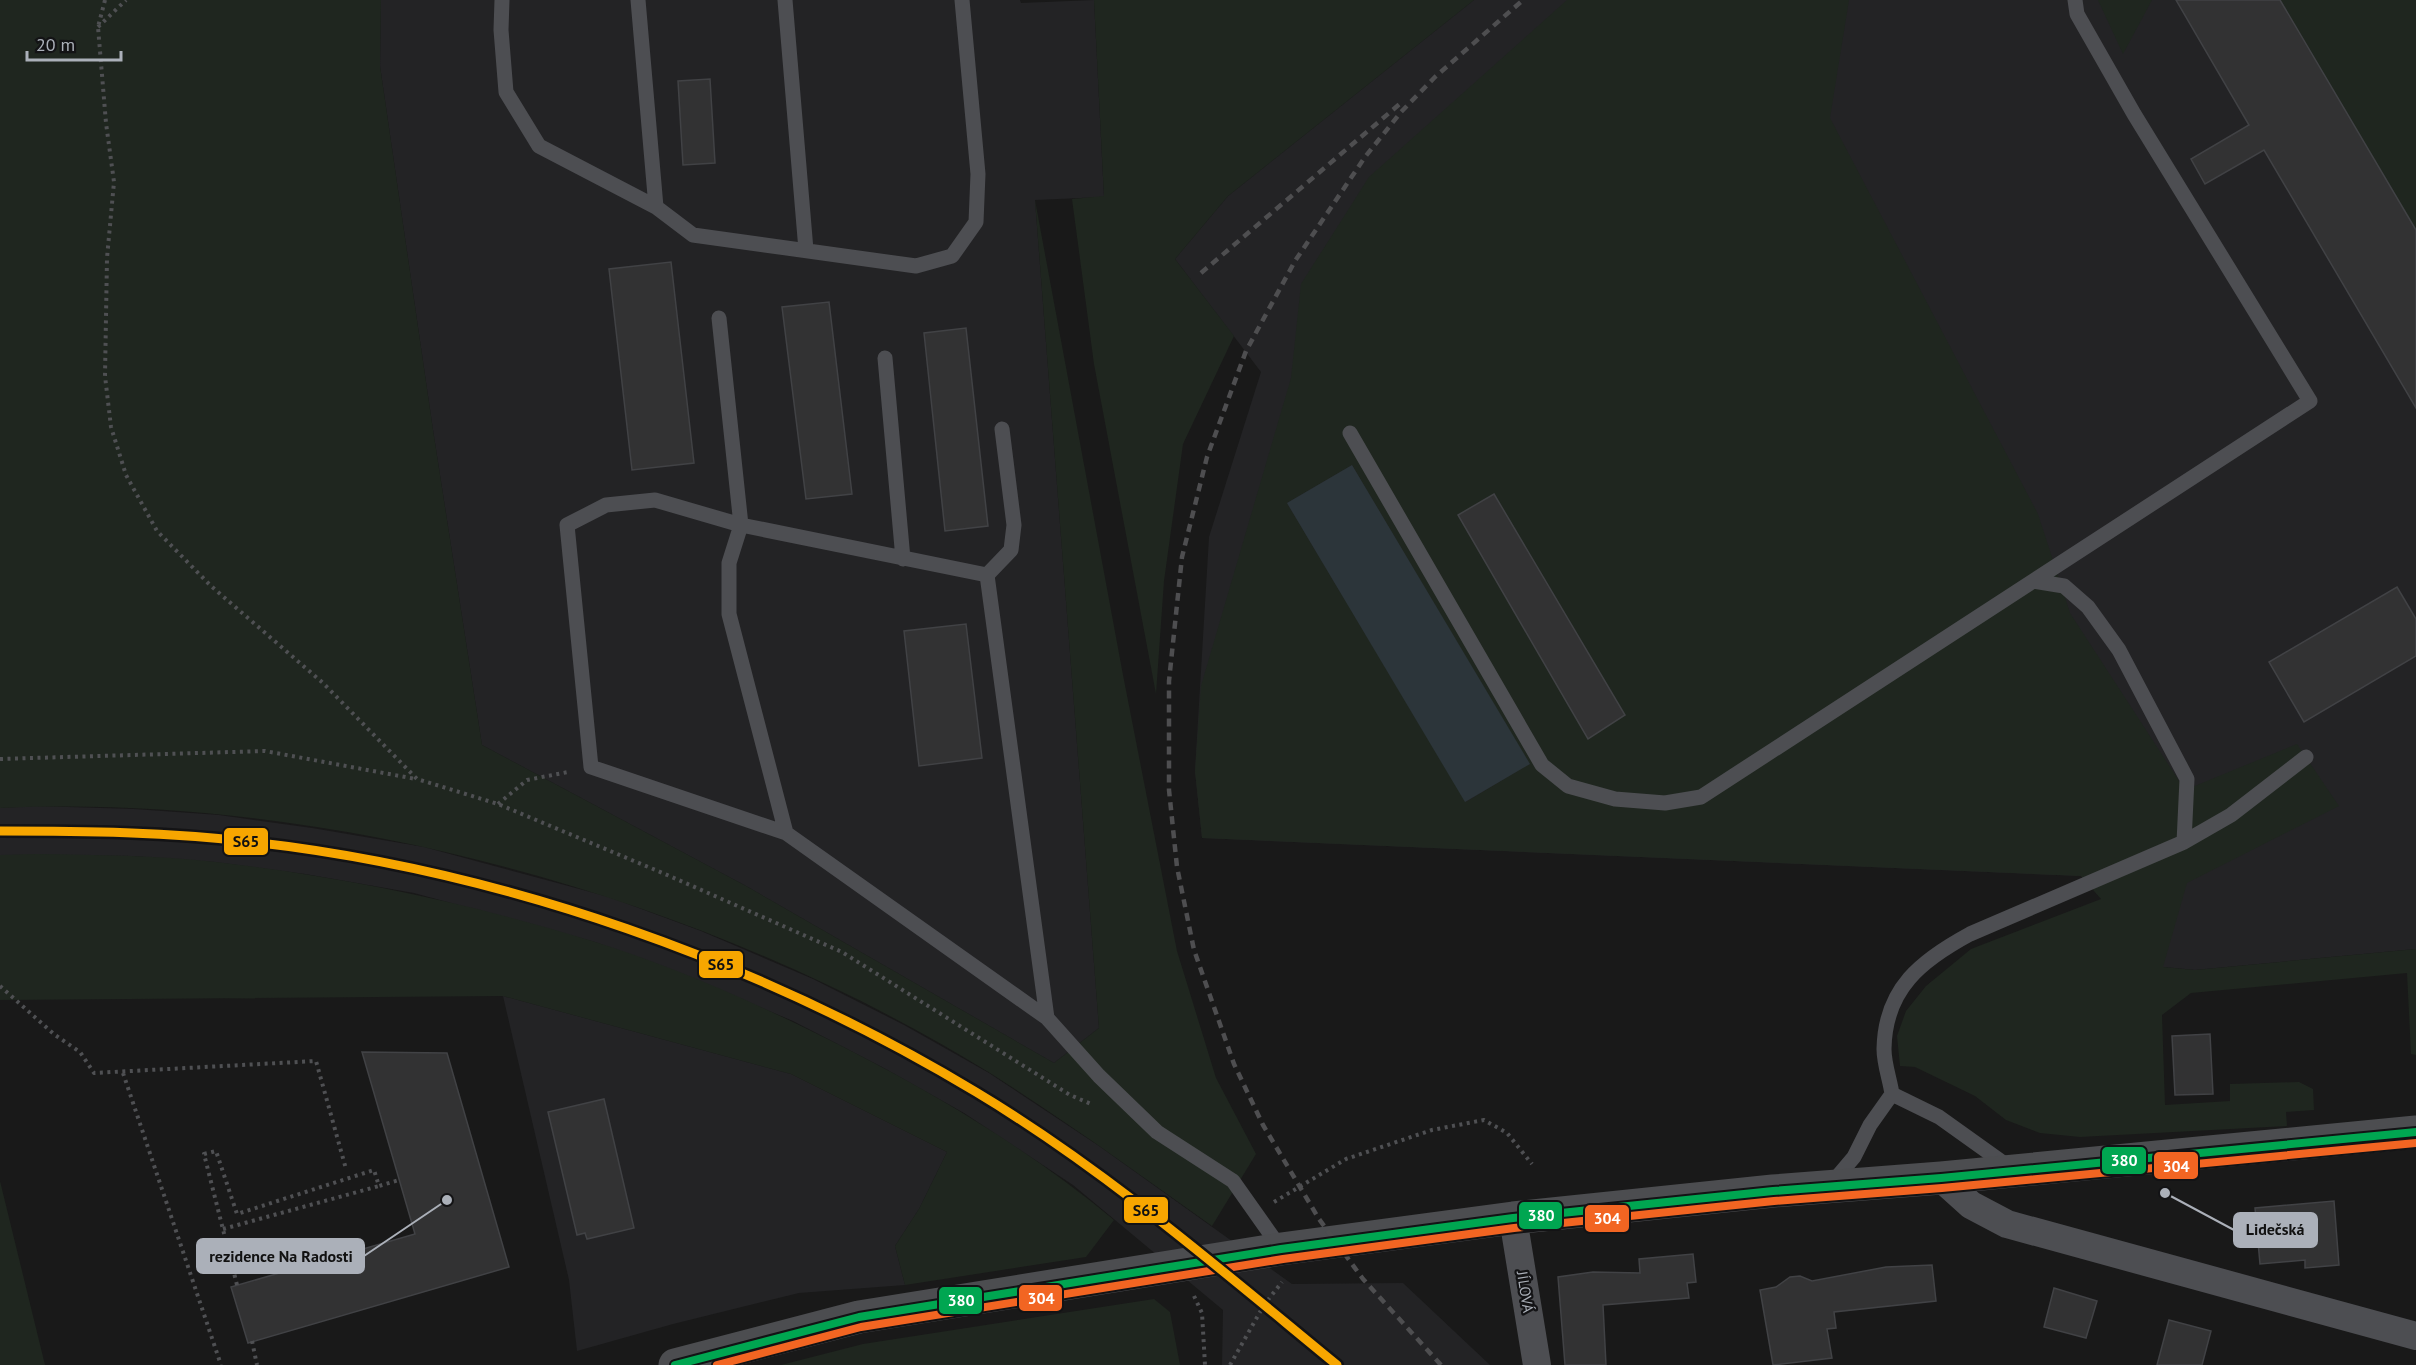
<svg xmlns="http://www.w3.org/2000/svg" width="2416" height="1365" font-family="'PT Sans',sans-serif">
  <rect width="100%" height="100%" fill="#191919"/>
  <path fill="#232325" d="M381 0H1020L1021 3 1094 0 1104 197 1035 200 1099 1028 1054 1063 746 886 482 745 433 430 380 66Z
    M1474 0H2416V949L2195 970 2163 967 2081 876 1202 838 1195 771 1209 537 1261 372 1175 259 1228 196Z
    M35 806 134 809 219 815 312 828 424 847 609 897 701 931 813 979 904 1025 989 1073 1099 1146 1292 1284 1403 1283 1490 1365H1222L1223 1310 1073 1185 964 1113 882 1067 793 1021 684 975 595 942 414 893 305 874 214 862 132 856 0 855V808Z
    M503 996 791 1074 947 1152 919 1209 895 1246 905 1285 799 1293 673 1324 577 1351 569 1280Z"/>
  <path fill="#1f261f" fill-rule="evenodd" d="M0 0H381L380 66 433 430 482 745 746 886 1054 1063 1099 1028 1035 200 1123 675 1177 951 1216 1078 1256 1154 1212 1226C1139 1174 1066 1121 990 1073 707 898 333 793 0 808Z
    M1094 0H1474L1228 196 1175 259 1234 336 1183 444 1164 581 1156 694 1094 364 1072 199 1104 196Z
    M1567 0H1849L1830 118 2038 514 2070 613 2185 790 2297 744 2339 806 2187 883 2163 967 2195 970 2416 949V1055L2411 1054 2407 973 2191 993 2162 1015 2165 1105 2230 1101V1084L2299 1082 2313 1089 2314 1110 2286 1112 2287 1126 2080 1137 2040 1133 2006 1120 1975 1096 1915 1067 1900 1066 1897 1036 1906 1011 1926 986 1971 949 2101 899 2081 876 1202 838 1195 771 1201 686 1291 378 1301 284 1369 177ZM1352 465 1529 764 1466 802 1287 503ZM1494 494 1625 715 1588 739 1458 516Z
    M2098 0H2152L2123 54Z
    M2280 0H2416V230Z
    M36 854C96 855 156 855 216 862 344 877 470 903 592 941 683 969 771 1010 855 1053 946 1100 1035 1154 1114 1220L1086 1257 905 1285 895 1246 919 1209 947 1152 791 1074 503 996 0 1000V855Z
    M0 1181 45 1365H0Z
    M1154 1299 1170 1312 1180 1365H781L863 1344Z"/>
  <path fill="#2c353a" d="M1352 465 1530 764 1465 802 1287 503Z"/>
  <path fill="#323233" stroke="#414245" stroke-width="1.5" d="M2176 0H2280L2416 230V408L2264 150 2205 184 2191 159 2249 125Z
    M710 79 715 163 683 165 678 81Z
    M671 262 694 463 632 470 609 269Z
    M829 302 852 494 806 499 782 307Z
    M966 328 988 526 945 531 924 333Z
    M1494 494 1625 715 1588 739 1458 515Z
    M2397 587 2416 619V656L2304 722 2269 662Z
    M966 624 982 758 919 766 904 631Z
    M2210 1034 2213 1094 2175 1095 2172 1036Z
    M362 1052 447 1053 509 1267 248 1343 231 1287 415 1234Z
    M604 1099 634 1228 587 1239 585 1233 577 1235 548 1112Z
    M2334 1201 2339 1265 2305 1268V1260L2260 1264 2255 1208Z
    M1693 1254 1696 1282 1687 1283 1689 1298 1603 1305 1606 1365H1565L1558 1277 1593 1272 1640 1273 1639 1259Z
    M1932 1265 1936 1301 1834 1312 1836 1328 1827 1329 1832 1358 1773 1365 1760 1290 1776 1287 1790 1277 1800 1276 1812 1281 1886 1267Z
    M2054 1288 2097 1301 2086 1338 2044 1327Z
    M2169 1320 2211 1331 2202 1365H2157Z"/>
  <g fill="none" stroke-linecap="round" stroke-linejoin="round">
    <path stroke="#4f5053" stroke-width="4" stroke-dasharray="3 4.5" stroke-linecap="butt" d="M105 0 98 27 106 123 114 182 107 258 105 376 111 427 126 475 157 531 211 586 323 683 417 779 498 804 665 874 842 952 1070 1095 1091 1104
      M98 27 126 0
      M0 759 265 751 416 779
      M498 804 527 780 568 772
      M0 986 55 1035 80 1052 94 1073 316 1061 346 1169
      M123 1073 221 1365
      M1274 1202 1346 1159 1432 1130 1484 1120 1507 1133 1532 1164
      M223 1229 379 1186
      M237 1285 204 1154 216 1151 237 1214 374 1170 379 1186 399 1180
      M1194 1296 1202 1313 1205 1365
      M252 1341 257 1365
      M1230 1365 1264 1305 1282 1282"/>
    <path stroke="#4d4e52" stroke-width="15" d="M502 0 501 30 506 92 539 146 656 207
      M638 0 656 207 693 235 916 266 952 256 976 222 978 174 962 0
      M785 0 806 250
      M719 318 741 525 987 575 1047 1018
      M885 358 903 559
      M1350 433 1542 765 1568 786 1615 799 1665 803 1701 797 2310 401 2134 114 2077 14 2075 0
      M987 575 1011 550 1014 525 1002 429
      M2033 581 2064 586 2088 607 2119 650 2187 779 2184 842
      M786 833 729 614V563L741 525 655 500 606 505 567 525 591 767 786 833 1047 1018 1099 1076 1157 1132 1233 1181 1281 1249
      M1892 1094C1890 1080 1884 1064 1884 1049 1885 988 1922 960 1970 934L2184 842 2231 815 2306 757
      M1832 1183 1854 1157 1870 1125 1892 1094 1939 1117 2009 1167"/>
    <path stroke="#4d4e52" stroke-width="28" d="M1941 1178 1971 1205 2007 1224 2416 1336
      M1513 1218 1537 1365"/>
    <path stroke="#4c4d50" stroke-width="33" d="M675 1365 859 1317 1281 1249 1513 1218 1773 1191 1941 1178 2416 1132"/>
    <path stroke="#4e4e50" stroke-width="4.5" stroke-dasharray="8 6" stroke-linecap="butt" d="M1201 273 1402 102
      M1441 1365 1363 1279 1319 1219 1263 1125 1234 1064 1194 950 1177 867 1169 790V681L1182 557 1207 457 1246 351 1295 261 1365 157 1401 112 1435 77 1523 0"/>
    <g stroke="#131315" stroke-width="12">
      <path id="bus-1" d="M675 1365 859 1317 1281 1249 1513 1218 1773 1191 1941 1178 2416 1132"/>
    </g>
    <g stroke="#131315" stroke-width="12">
      <path id="bus-2" d="M717 1365 861 1327 1283 1259 1514 1228 1774 1201 1942 1188 2416 1143"/>
    </g>
    <use href="#bus-1" stroke="#00a651" stroke-width="8"/>
    <use href="#bus-2" stroke="#f26522" stroke-width="8"/>
    <g stroke="#131315" stroke-width="14">
      <path id="rail-1" d="M0 831C84 831 168 832 252 842 503 870 760 962 976 1092 1106 1170 1221 1270 1337 1365"/>
    </g>
    <use href="#rail-1" stroke="#f7a600" stroke-width="9"/>
  </g>
  <g text-anchor="middle" stroke-width="4.5" stroke-linejoin="round" paint-order="stroke">
    <g font-size="15" fill="#abb0b9" stroke="#131315">
      <text transform="translate(1525 1292) rotate(81)" y="5">JÍLOVÁ</text>
    </g>
  </g>
  <path fill="none" stroke="#abb0b9" stroke-width="2" d="M2165 1193L2234 1230M447 1200L364 1256"/>
  <g fill="#abb0b9" stroke="#131315" stroke-width="2">
    <circle cx="2165" cy="1193" r="6"/>
    <circle cx="447" cy="1200" r="6"/>
  </g>
  <g fill="#abb0b9" stroke="#abb0b9" stroke-width="2">
    <rect x="2234" y="1213" width="83" height="34" rx="6"/>
    <rect x="197" y="1239" width="167" height="34" rx="6"/>
  </g>
  <g font-size="16" text-anchor="middle" font-weight="bold" fill="#111">
    <text x="2275" y="1235">Lidečská</text>
    <text x="281" y="1262">rezidence Na Radosti</text>
  </g>
  <g stroke="#131315" stroke-width="2">
    <rect x="223" y="827" width="46" height="29" rx="6" fill="#f7a600"/>
    <rect x="698" y="950" width="46" height="29" rx="6" fill="#f7a600"/>
    <rect x="2101" y="1146" width="46" height="29" rx="6" fill="#00a651"/>
    <rect x="2153" y="1151" width="46" height="29" rx="6" fill="#f26522"/>
    <rect x="1123" y="1196" width="46" height="28" rx="6" fill="#f7a600"/>
    <rect x="1518" y="1201" width="45" height="29" rx="6" fill="#00a651"/>
    <rect x="1584" y="1204" width="46" height="29" rx="6" fill="#f26522"/>
    <rect x="1018" y="1284" width="45" height="28" rx="6" fill="#f26522"/>
    <rect x="938" y="1286" width="45" height="29" rx="6" fill="#00a651"/>
  </g>
  <g font-size="16" text-anchor="middle" font-weight="bold" fill="#fff">
    <text x="2124" y="1166">380</text>
    <text x="2176" y="1172">304</text>
    <text x="1541" y="1221">380</text>
    <text x="1607" y="1224">304</text>
    <text x="1041" y="1304">304</text>
    <text x="961" y="1306">380</text>
  </g>
  <g font-size="16" text-anchor="middle" font-weight="bold" fill="#111">
    <text x="246" y="847">S65</text>
    <text x="721" y="970">S65</text>
    <text x="1146" y="1216">S65</text>
  </g>
  <path d="M27 51v9h94v-9" fill="none" stroke="#abb0b9" stroke-width="3"/>
  <text x="36" y="51" font-size="18" fill="#abb0b9" stroke="#131315" stroke-width="4.5" paint-order="stroke">20 m</text>
</svg>
